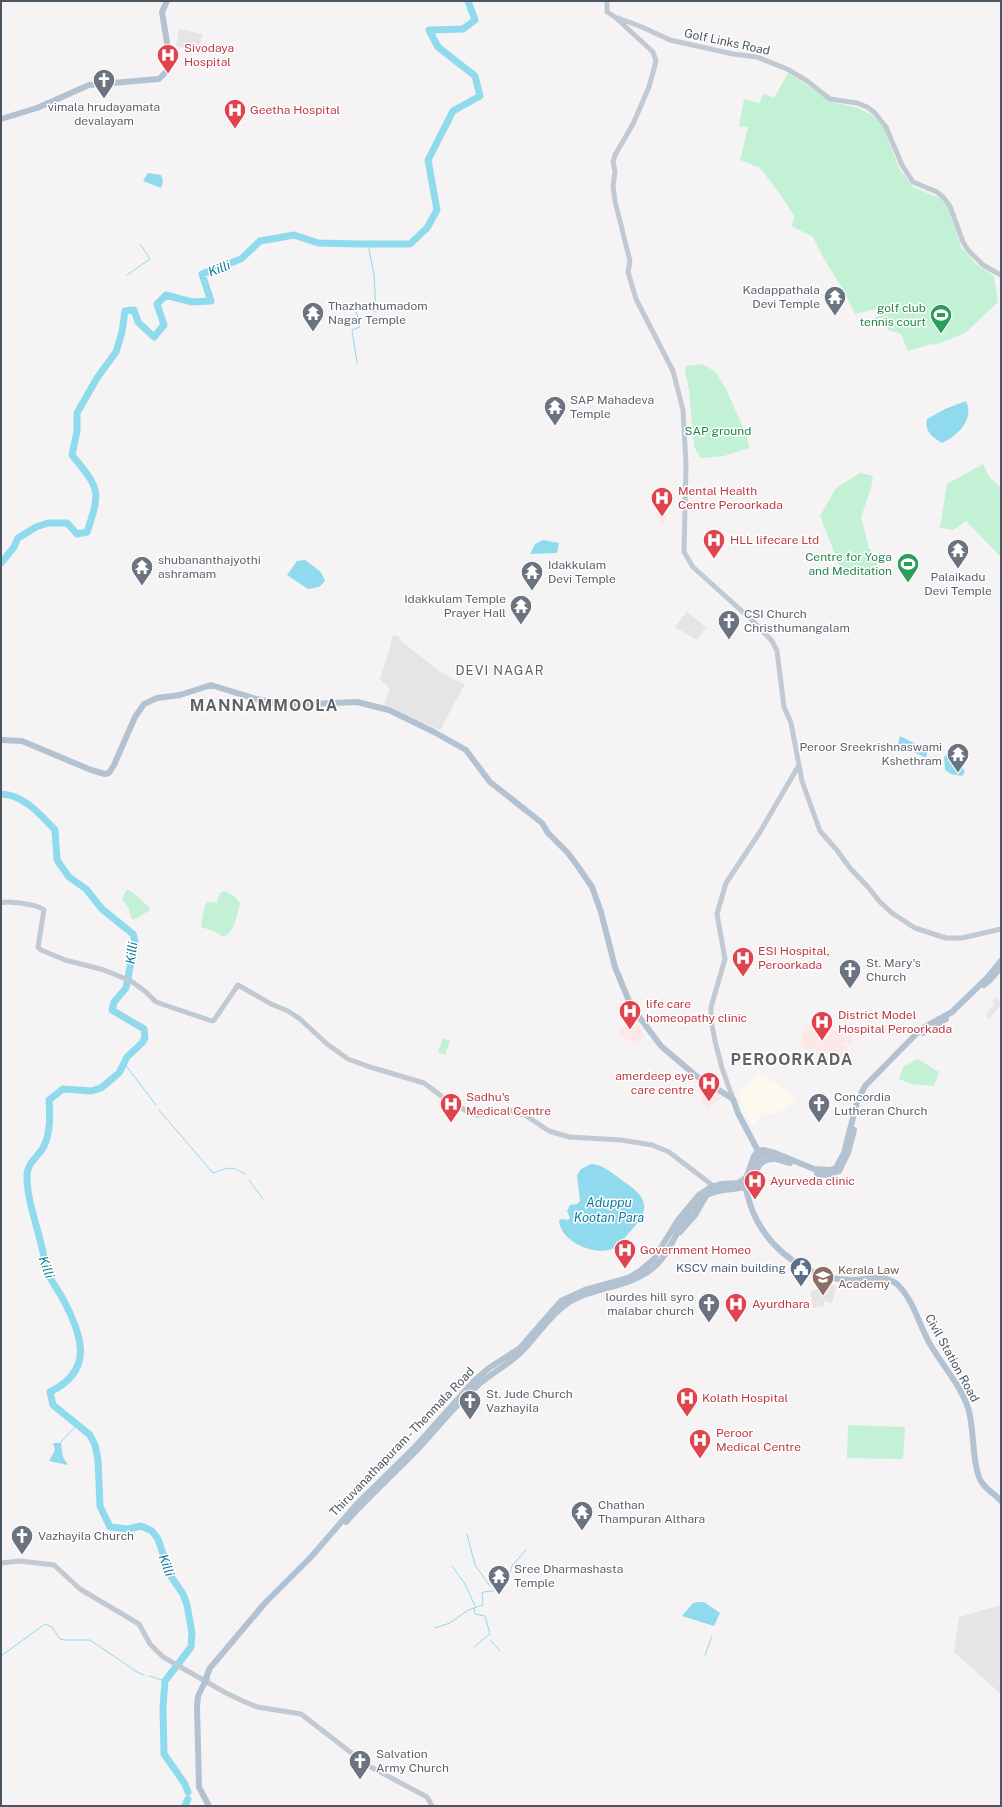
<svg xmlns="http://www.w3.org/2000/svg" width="1002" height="1807" font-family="'Public Sans',sans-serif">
  <rect width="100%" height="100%" fill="#f5f3f3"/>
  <path fill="#fdf9ef" d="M758 1073 771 1080 797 1100 775 1114 763 1113 755 1124H751L737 1092 753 1081Z"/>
  <path fill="#e6e4e5" d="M179 29 203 34 198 52 176 46Z
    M687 612 706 627 697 640 675 627Z
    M392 636H398L401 641 439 671 453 679 465 684 440 730 384 704 390 689 380 679 389 651Z
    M996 998 999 1000 1001 1005 989 1019 986 1014 995 1003H991Z
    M826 1282 837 1287 832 1303 824 1301V1306L813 1308 810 1292 825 1285Z
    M1001 1605V1694L954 1652 959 1617Z"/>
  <path fill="#fce8e6" d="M661 509 663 513 666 512 668 515 665 516 667 521 661 524 655 512Z
    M633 1014 644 1036 638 1046 618 1033Z
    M805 1025 853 1034 852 1045 843 1042 842 1046 847 1047 846 1058 826 1053 825 1059 816 1057 817 1051 800 1047Z
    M712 1089 723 1097 708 1109 700 1098Z"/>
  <path fill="#c3f1d5" d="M788 73 832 102 858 108 872 115 884 128 899 168 913 187 941 199 949 208 961 247 977 265 994 276 998 302 965 333 935 345V343L908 351 901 334 888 330 884 320 877 322 874 318 881 315 879 308 855 314 845 293 823 257 813 237 791 226 795 217 780 194 760 168 740 160 748 127 739 126 744 99 759 103 764 93 774 98Z
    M702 364 716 372 727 391 747 436 749 448 724 456 701 458 694 447 689 389 685 372 686 366Z
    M983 464 990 478 1001 488V557L966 521 953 530 940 528 947 484Z
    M860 473 873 476 871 489 861 517 869 548 878 558 877 566 868 574 860 569 850 574 843 575 820 516 836 488Z
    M127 889 137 896 151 909 138 918 132 920 129 909 122 899Z
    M225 891 234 896 240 903C237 914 235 933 223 937L214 931 201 927 204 908 207 902 217 903 220 893Z
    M443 1038 450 1041 445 1055 438 1052Z
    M918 1059 939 1072 934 1086 912 1084 899 1079 903 1067Z
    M848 1425 905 1427 903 1459 847 1458Z"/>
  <path fill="#90daee" d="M148 173 161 175 163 181 161 188 143 181Z
    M966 401C975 420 957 436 942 443 932 437 924 431 927 419L945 409Z
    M543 540 559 543 557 553 530 554 535 544Z
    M305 560 321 572 325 581 319 587 308 589 287 575 297 561Z
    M900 736 928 750 926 758 898 744Z
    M949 753 955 754 965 772 962 776 951 774 945 770 944 757Z
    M591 1164C604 1164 615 1176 626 1183 652 1201 648 1213 628 1234 623 1239 618 1247 612 1249 595 1256 560 1242 559 1220L562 1219 568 1220 570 1218 567 1211 570 1205 577 1204 580 1201 577 1175 581 1169Z
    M53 1443H61L63 1457 68 1465 49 1461 55 1450Z
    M699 1602H704L720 1613 714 1626 682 1616 693 1603Z"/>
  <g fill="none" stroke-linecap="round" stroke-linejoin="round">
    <path stroke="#90daee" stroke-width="1" d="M127 275 150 259 140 244
      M357 363 352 330 360 327 355 306 376 312 374 275 368 244
      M124 1063 156 1105
      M159 1110 213 1173C228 1168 231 1165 245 1174
      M249 1180 263 1199
      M60 1443 77 1425
      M467 1534 475 1565 490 1586
      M452 1566 465 1584 475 1606
      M435 1628 450 1623 468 1610 483 1605 482 1593 484 1592 499 1590 505 1587 512 1566 526 1550
      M490 1640 500 1651
      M474 1647 490 1634 485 1616 475 1614 474 1608
      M705 1655 712 1636
      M1 1656 45 1624 52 1627 60 1639 65 1640H90L137 1672 144 1675
      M149 1676 165 1681"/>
    <path stroke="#90daee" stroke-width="7" d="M1 563 14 547 18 538 36 527 48 523H67L77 534 87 532C101 491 100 489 72 455L77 431V413L97 378 116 352 122 332 125 311 134 310 138 322 154 337 164 325 157 304 166 295 192 302 211 301 202 274 241 259 260 241 294 235 318 243 359 244H410L427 228 437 210 428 160 453 111 480 96 475 76 438 47 429 30 463 29 475 20 468 1
      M1 794C24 795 40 814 55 830L57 860 69 877 86 889 102 909 133 934 135 941 126 988 114 1002 112 1010 144 1029 145 1038 142 1043 127 1057 119 1073 101 1088 91 1091 63 1089 49 1100C50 1115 51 1133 43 1148 37 1158 27 1163 27 1176 27 1199 36 1222 41 1244 44 1253 44 1263 47 1271 51 1282 60 1292 65 1303 83 1338 93 1371 50 1392L53 1405 90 1435 95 1445 98 1460 100 1506 110 1527 128 1529 141 1526 152 1531 158 1539 170 1575 183 1594 187 1605 192 1633 191 1647 165 1681 163 1707 164 1754 185 1784 188 1792
      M185 1806 188 1799"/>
    <path stroke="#c1cad2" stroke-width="5" d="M607 1V12L615 17 653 52 656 61 649 87 633 124 615 155 613 162 615 171 613 186 615 201 630 261 628 272 636 299 673 371 683 410 686 465 684 552 693 567 755 623 772 641 777 651 784 707 791 723 799 765 760 832 726 883 717 914 725 959 711 1007V1020L715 1041 722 1068 733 1099
      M618 18 642 27 670 40 733 54 757 57 787 69 807 81 830 99 857 103 867 107 874 112 886 127 902 165 913 182 937 192 943 197 950 206 963 242 968 250 983 265 1001 275
      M799 765 802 781 820 831 836 849 850 868 868 887 880 902 892 913 915 928 946 938H962L1001 929
      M1 903C8 900 39 905 44 910L38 947 41 950 65 960 104 970 131 981 146 992 156 1002 212 1021 214 1020 238 985 271 1004 288 1011 300 1019 327 1044 348 1059 370 1067 424 1083 444 1098 470 1113 477 1115 487 1114 508 1110 525 1115 549 1131 569 1137 621 1140 652 1145 669 1152 716 1188
      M1 1563 20 1561 54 1565 80 1589 139 1624 150 1644 163 1657 226 1693 245 1702 257 1707 301 1714 367 1765 427 1797 432 1806"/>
    <path stroke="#b3c2d1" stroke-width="6" d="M1 119 37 108 89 85 159 79 168 70 170 61 162 12 167 1
      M1 740 22 741 91 770 105 774 109 773 114 765 135 717 144 704 157 698 180 695 211 685 256 699 286 705 357 702 389 710 434 732 466 750 490 782 542 823 548 833 568 853 579 868 592 887 601 912 615 967 631 1006 661 1046 695 1075 733 1099 738 1113 758 1151 759 1158 755 1170
      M984 985 990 980 1001 967
      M923 1033 946 1019
      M758 1151 763 1155 790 1163
      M817 1174 827 1175 839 1171 848 1153 854 1130
      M744 1183C747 1192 749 1203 753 1212 769 1250 809 1280 852 1280 867 1280 885 1273 898 1285 914 1301 919 1325 930 1344 942 1365 960 1384 968 1408 975 1430 971 1455 979 1477 982 1487 994 1493 1001 1501
      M680 1232 695 1215 706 1196
      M346 1522C368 1497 393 1475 416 1451 436 1430 454 1406 476 1387 489 1375 504 1367 517 1356 534 1341 546 1319 565 1305 591 1286 628 1289 653 1268 673 1252 680 1216 701 1199 716 1186 741 1192 749 1184 759 1175 753 1159 775 1159
      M207 1678 198 1696 197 1706 199 1787 209 1806
      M205 1680 210 1668 265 1603 311 1557 356 1505 414 1448 474 1381 489 1368 520 1348 561 1301 585 1290 628 1278 640 1271 654 1259 678 1220 699 1195 711 1187 722 1184 738 1183 743 1180 747 1176 754 1156 758 1151 763 1150 775 1153 814 1169 830 1170 836 1168 844 1153 857 1102 865 1086 921 1029 952 1012 987 978 1001 961"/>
  </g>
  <defs>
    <g id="hospital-pin" transform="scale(1.15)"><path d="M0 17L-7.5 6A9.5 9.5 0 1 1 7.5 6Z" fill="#e0444e" stroke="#fff"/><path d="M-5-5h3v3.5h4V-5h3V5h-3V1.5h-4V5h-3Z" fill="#fff"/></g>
    <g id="church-pin" transform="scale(1.15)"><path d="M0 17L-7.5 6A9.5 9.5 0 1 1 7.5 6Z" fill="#6b7280" stroke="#fff"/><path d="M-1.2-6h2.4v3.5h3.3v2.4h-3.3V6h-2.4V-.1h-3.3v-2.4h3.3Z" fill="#fff"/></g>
    <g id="temple-pin" transform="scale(1.15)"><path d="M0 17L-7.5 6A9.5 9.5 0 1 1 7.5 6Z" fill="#6b7280" stroke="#fff"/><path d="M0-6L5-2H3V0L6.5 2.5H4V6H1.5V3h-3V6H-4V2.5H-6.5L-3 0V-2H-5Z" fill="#fff"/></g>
    <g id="stadium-pin" transform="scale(1.15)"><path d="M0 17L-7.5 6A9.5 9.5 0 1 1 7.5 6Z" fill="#2e9e5b" stroke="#fff"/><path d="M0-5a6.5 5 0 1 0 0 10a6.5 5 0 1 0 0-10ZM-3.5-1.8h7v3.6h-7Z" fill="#fff"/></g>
    <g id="civic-pin" transform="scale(1.15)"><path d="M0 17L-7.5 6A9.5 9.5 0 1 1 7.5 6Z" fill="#5c6f8a" stroke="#fff"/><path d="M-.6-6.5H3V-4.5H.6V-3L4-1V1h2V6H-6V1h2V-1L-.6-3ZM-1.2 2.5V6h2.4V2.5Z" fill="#fff"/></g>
    <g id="university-pin" transform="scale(1.15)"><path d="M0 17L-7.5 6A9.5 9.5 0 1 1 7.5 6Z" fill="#8d6e63" stroke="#fff"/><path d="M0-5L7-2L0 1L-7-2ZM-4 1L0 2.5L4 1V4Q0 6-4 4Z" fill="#fff"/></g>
  </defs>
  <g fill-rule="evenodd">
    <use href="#hospital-pin" x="168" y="55"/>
    <use href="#church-pin" x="104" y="80"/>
    <use href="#hospital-pin" x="235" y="110"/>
    <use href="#temple-pin" x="835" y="297"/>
    <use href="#temple-pin" x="313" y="313"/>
    <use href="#stadium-pin" x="941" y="315"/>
    <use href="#temple-pin" x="555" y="407"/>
    <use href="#hospital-pin" x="662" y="498"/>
    <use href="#hospital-pin" x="714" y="540"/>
    <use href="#temple-pin" x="958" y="550"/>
    <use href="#stadium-pin" x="908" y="564"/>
    <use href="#temple-pin" x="142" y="567"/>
    <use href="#temple-pin" x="532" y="572"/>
    <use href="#temple-pin" x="521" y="606"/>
    <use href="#church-pin" x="729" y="621"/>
    <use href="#temple-pin" x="958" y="754"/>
    <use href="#hospital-pin" x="743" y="958"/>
    <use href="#church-pin" x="850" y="970"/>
    <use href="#hospital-pin" x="630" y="1011"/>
    <use href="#hospital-pin" x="822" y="1022"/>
    <use href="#hospital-pin" x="709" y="1083"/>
    <use href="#hospital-pin" x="451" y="1104"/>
    <use href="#church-pin" x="819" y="1104"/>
    <use href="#hospital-pin" x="755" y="1181"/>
    <use href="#hospital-pin" x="625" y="1250"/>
    <use href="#civic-pin" x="801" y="1268"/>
    <use href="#university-pin" x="823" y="1277"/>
    <use href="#church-pin" x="709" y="1304"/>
    <use href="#hospital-pin" x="736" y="1304"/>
    <use href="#hospital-pin" x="687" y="1398"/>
    <use href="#church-pin" x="470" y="1401"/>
    <use href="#hospital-pin" x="700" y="1440"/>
    <use href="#temple-pin" x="582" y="1512"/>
    <use href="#church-pin" x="22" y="1536"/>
    <use href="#temple-pin" x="499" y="1576"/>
    <use href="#church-pin" x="360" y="1761"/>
  </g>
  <g text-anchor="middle" stroke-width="3" stroke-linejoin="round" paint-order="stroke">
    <g font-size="12" fill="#4a5661" stroke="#fff">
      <text transform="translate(727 42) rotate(12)" y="4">Golf Links Road</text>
      <text transform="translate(952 1358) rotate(61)" y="4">Civil Station Road</text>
      <text transform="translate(402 1442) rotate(-46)" y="4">Thiruvanathapuram - Thenmala Road</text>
    </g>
    <g font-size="12" fill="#be3a42" stroke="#fff" text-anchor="start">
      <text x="184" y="52">Sivodaya<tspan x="184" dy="14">Hospital</tspan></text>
      <text x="250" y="114">Geetha Hospital</text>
      <text x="678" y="495">Mental Health<tspan x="678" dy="14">Centre Peroorkada</tspan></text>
      <text x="730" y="544">HLL lifecare Ltd</text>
      <text x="758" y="955">ESI Hospital,<tspan x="758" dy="14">Peroorkada</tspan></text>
      <text x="646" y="1008">life care<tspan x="646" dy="14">homeopathy clinic</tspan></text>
      <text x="838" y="1019">District Model<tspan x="838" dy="14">Hospital Peroorkada</tspan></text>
      <text x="694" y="1080" text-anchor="end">amerdeep eye<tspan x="694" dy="14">care centre</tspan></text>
      <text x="466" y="1101">Sadhu's<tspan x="466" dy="14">Medical Centre</tspan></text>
      <text x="770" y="1185">Ayurveda clinic</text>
      <text x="640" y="1254">Government Homeo</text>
      <text x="752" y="1308">Ayurdhara</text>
      <text x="702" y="1402">Kolath Hospital</text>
      <text x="716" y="1437">Peroor<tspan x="716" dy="14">Medical Centre</tspan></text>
    </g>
    <g font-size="12" fill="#5b616d" stroke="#fff" text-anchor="start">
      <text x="104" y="111" text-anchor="middle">vimala hrudayamata<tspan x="104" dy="14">devalayam</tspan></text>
      <text x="820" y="294" text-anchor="end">Kadappathala<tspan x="820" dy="14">Devi Temple</tspan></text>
      <text x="328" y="310">Thazhathumadom<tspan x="328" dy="14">Nagar Temple</tspan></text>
      <text x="570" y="404">SAP Mahadeva<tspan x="570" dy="14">Temple</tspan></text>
      <text x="158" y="564">shubananthajyothi<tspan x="158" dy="14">ashramam</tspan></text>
      <text x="548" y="569">Idakkulam<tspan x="548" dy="14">Devi Temple</tspan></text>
      <text x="958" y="581" text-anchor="middle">Palaikadu<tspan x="958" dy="14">Devi Temple</tspan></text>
      <text x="506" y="603" text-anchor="end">Idakkulam Temple<tspan x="506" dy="14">Prayer Hall</tspan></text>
      <text x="744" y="618">CSI Church<tspan x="744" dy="14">Christhumangalam</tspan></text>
      <text x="942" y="751" text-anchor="end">Peroor Sreekrishnaswami<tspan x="942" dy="14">Kshethram</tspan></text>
      <text x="866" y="967">St. Mary's<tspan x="866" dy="14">Church</tspan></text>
      <text x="834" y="1101">Concordia<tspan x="834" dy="14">Lutheran Church</tspan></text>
      <text x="694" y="1301" text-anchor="end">lourdes hill syro<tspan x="694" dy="14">malabar church</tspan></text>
      <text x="486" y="1398">St. Jude Church<tspan x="486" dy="14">Vazhayila</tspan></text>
      <text x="598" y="1509">Chathan<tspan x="598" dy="14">Thampuran Althara</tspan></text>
      <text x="38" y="1540">Vazhayila Church</text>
      <text x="514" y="1573">Sree Dharmashasta<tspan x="514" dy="14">Temple</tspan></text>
      <text x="376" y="1758">Salvation<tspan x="376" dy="14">Army Church</tspan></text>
    </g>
    <g font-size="12" fill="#27864d" stroke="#fff" text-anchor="end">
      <text x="926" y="312">golf club<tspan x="926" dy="14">tennis court</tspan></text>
      <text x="892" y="561">Centre for Yoga<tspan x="892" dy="14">and Meditation</tspan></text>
    </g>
    <g font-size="12" fill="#17864f" stroke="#fff">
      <text x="718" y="435">SAP ground</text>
    </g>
    <g font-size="12" fill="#4e5e75" stroke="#fff" text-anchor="end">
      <text x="786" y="1272">KSCV main building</text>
    </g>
    <g font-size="12" fill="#785e54" stroke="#fff" text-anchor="start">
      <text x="838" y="1274">Kerala Law<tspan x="838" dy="14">Academy</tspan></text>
    </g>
    <g font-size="13" font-style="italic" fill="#0c7c9b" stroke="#fff">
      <text transform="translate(219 268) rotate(-21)" y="5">Killi</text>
      <text transform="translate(131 953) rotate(-82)" y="5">Killi</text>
      <text x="609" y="1207">Aduppu<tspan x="609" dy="15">Kootan Para</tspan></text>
      <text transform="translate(47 1267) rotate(71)" y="5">Killi</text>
      <text transform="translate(167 1565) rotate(70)" y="5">Killi</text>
    </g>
    <g font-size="13" letter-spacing="1" fill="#5f6368" stroke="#fff">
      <text x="500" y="675">DEVI NAGAR</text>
    </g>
    <g font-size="16" font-weight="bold" letter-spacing="1" fill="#5f6368" stroke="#fff">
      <text x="264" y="711">MANNAMMOOLA</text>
      <text x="792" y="1065">PEROORKADA</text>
    </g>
  </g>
  <rect width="1002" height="1807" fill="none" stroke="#4a5661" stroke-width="4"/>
</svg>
